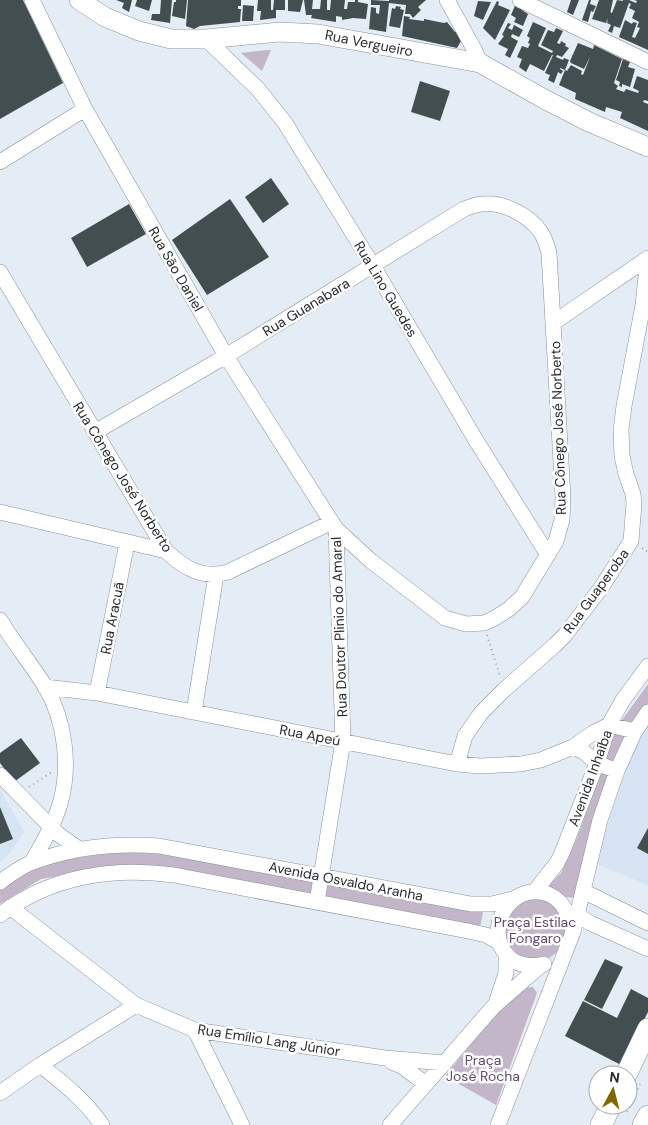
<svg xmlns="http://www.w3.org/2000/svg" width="648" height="1125" font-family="'DM Sans',sans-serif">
  <rect width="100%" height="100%" fill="#e4ecf5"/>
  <path fill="#d5e3f2" d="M648 723V885L594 863 638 736Z
    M0 789 24 832 9 854 0 862Z"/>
  <path fill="#c2b6c8" d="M271 50 262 71 241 53 268 50Z
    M648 684V703L633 723 576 898 566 897 548 886 561 873 577 838 617 727Z
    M117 852 167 854 483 912 480 927 118 866 41 879 0 904V886L35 868 69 859Z
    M504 930a31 31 0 1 1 62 0a31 31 0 1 1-62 0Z
    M533 987 537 993 496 1105 445 1076 517 988Z"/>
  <path fill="#434e51" d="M0 0H23L63 83 0 119Z
    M116 0H132L129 12 122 8 124 3Z
    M137 0H152L149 11 135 6Z
    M161 0H172L170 23 151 20 152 14H160Z
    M176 0H187L185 19 172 16 174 2H176Z
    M188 0H241V6H238V9H241L240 22 200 26 194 29 186 26Z
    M258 0H271V10H273L274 0H285V10H276V18L260 20 261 11H257Z
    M288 0H303L300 12 288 11Z
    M304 0H313L312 9H320L321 0H327V10H330L331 0H345L344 9H347L348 2H355V0H358V2L368 4 366 19 353 18 342 20V17L336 16V22L311 18 312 15H306Z
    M371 0 389 1V0H426L418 7 421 10 413 18 410 14H405L406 5 389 3 386 32 369 29 371 7 376 8V13L379 14 380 5H371Z
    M571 0H579L573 15 567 12Z
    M589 0H591L590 4 596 6 593 12 591 11 588 22 582 20Z
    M599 0H613L610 14V12L612 13 617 0 623 1V0H629L636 3 637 1 634 0H648V50L619 37 625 20 632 24 633 22 637 23 632 37 635 38 640 28 637 27 639 22 632 18 635 11 629 8 631 4 629 3 620 28 614 26 612 33 608 31 611 25 607 23 608 18 606 23 592 19Z
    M478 1 491 2 483 20 474 16Z
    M497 1 499 2 498 5 510 10 495 40 483 28Z
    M517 1 524 5 522 10 528 14 523 26 514 22 516 18 511 15Z
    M243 5 254 6 253 21H242Z
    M396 6 401 7 400 9 404 10 400 28 389 26 392 8 395 9Z
    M404 16 410 17 409 19 424 21V19L444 23 447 22 455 32H458V35L461 41 457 48 402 36Z
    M533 22 546 28 538 46 552 53 553 51 541 45 548 30 554 32 556 28 563 31 557 43 560 44 561 41 566 44 565 46 569 48 562 57 557 55 556 57 563 60 564 58 569 60 565 70 560 68V69L563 71 561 74 558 72 554 83 548 80 550 75 545 73 553 55H552L544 71 530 64 526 72 519 67 522 59 517 57 522 46 528 48 530 44 528 43 530 38 527 36Z
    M508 23 511 24 508 28 512 30 514 25 523 30 519 37 512 34 511 37 518 41 510 58 505 55 508 49 498 44 504 36 502 35Z
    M578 43 593 49 594 45 622 59 614 83 618 86 616 89 624 92 626 89 638 93 639 91 633 88 637 76 648 80V101L644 100 643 102 648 104V131L620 118 622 112 606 107 605 112 575 99 576 93 559 85 565 70 567 71 571 65 582 71 581 74 583 75 590 57 584 69 571 63 570 61Z
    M623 59 630 62 628 67 635 69 630 87 622 84V87L619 86 620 82 616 80Z
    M420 81 450 91 440 121 411 112Z
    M271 178 289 204 263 223 245 197Z
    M230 199 269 257 207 295 172 240Z
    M129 204 146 234 87 267 71 238Z
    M21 738 40 763 14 782 0 763V753Z
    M0 807 13 839 0 844Z
    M648 828V854L637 848Z
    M605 959 623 967 602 1009 584 1000Z
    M631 989 648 998V1012L621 1065 565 1036 583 1001 617 1018Z"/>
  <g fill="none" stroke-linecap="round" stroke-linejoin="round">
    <g stroke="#889098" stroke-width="16">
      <path id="minor" d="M32 0 85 109 226 356 336 529 371 561 445 618 466 624 484 623 495 618 509 609 522 597 556 541 562 520 563 497 549 253C547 245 545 238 540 231 528 215 504 202 483 204 477 204 470 207 464 209L226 356 95 432
        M447 0 474 49 480 63
        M520 0 648 62
        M206 39 258 89 285 123 373 266 477 442 548 555
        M0 162 85 109
        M0 272 166 551C185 569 203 579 228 572L332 522
        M553 323 648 258
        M0 512 166 551
        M0 620C14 643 31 664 45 686 65 720 71 766 60 804 54 825 42 844 32 862
        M45 687 97 693 457 764 480 766 521 764 541 760 573 747 593 733 609 725 635 731
        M97 693 127 543
        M194 712 216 575
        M573 747 584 752 597 763 617 771
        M457 764 465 736 481 713 505 689 555 645 565 635 601 588 631 541 634 504 633 494 626 474 622 456 621 430 624 406 643 305 646 276V260
        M0 775 58 834 79 849
        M0 882C10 875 21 866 33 862 74 847 116 843 159 846L471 904H492L513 899
        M535 891 557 863 562 853 597 763 609 725 623 700 648 666
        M583 891 648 923
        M317 902 343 741 336 529
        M10 907 136 1005 195 1030 385 1058 445 1063
        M0 915C50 876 113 867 174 875L468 931 486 935 500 943
        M577 915 590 923 648 949
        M544 964C534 967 520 966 511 959 481 935 508 880 548 894 564 901 569 915 573 931
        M497 1000 506 973V954
        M195 1030 242 1125
        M392 1062 403 1067 426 1084
        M40 1065C63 1083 85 1100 102 1125
        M0 1093 40 1065 136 1005
        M390 1125 494 1006 540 966
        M498 1125 573 932 600 820 617 771 635 731 648 712"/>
    </g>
    <g stroke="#889098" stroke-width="20">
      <path id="major" d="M79 0 105 17 139 31 171 39H206L280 32 318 34 480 63 546 100 589 122 648 147"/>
    </g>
    <g stroke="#889098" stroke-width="22">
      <path id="highway" d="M626 1075 648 1029
        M601 1125 611 1105
        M643 1125 648 1116"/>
    </g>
    <path stroke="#9aa0a6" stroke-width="2" stroke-dasharray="1 4" stroke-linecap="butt" d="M642 548 648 552
      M487 635 500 676
      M29 787 52 772
      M627 1112 640 1084"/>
    <use href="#minor" stroke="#fff" stroke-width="15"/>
    <use href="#major" stroke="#fff" stroke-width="19"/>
    <use href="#highway" stroke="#fff" stroke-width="21"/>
  </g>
  <g text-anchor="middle" stroke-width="5" stroke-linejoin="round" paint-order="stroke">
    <g font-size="14" fill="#272a2d" stroke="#fff">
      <text transform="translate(369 43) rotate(11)" y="5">Rua Vergueiro</text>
      <text transform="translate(176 269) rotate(60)" y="5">Rua São Daniel</text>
      <text transform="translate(386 289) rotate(59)" y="5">Rua Lino Guedes</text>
      <text transform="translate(306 307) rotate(-31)" y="5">Rua Guanabara</text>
      <text transform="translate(558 428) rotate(-92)" y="5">Rua Cônego José Norberto</text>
      <text transform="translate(123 477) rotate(58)" y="5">Rua Cônego José Norberto</text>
      <text transform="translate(596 591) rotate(-54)" y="5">Rua Guaperoba</text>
      <text transform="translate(112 618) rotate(-79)" y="5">Rua Aracuã</text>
      <text transform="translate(339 627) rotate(-92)" y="5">Rua Doutor Plinio do Amaral</text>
      <text transform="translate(310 735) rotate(11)" y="5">Rua Apeú</text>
      <text transform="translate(590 778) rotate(-70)" y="5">Avenida Inhaíba</text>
      <text transform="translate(346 881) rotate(11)" y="5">Avenida Osvaldo Aranha</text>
      <text transform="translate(269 1040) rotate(9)" y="5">Rua Emílio Lang Júnior</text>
    </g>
    <g font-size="14" fill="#62486f" stroke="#fff">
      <text x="535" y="927">Praça Estilac<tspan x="535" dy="16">Fongaro</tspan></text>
      <text x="483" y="1065">Praça<tspan x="483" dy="16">José Rocha</tspan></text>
    </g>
  </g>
  <g transform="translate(613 1090) rotate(7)"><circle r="24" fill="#ffffff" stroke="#a9aaab"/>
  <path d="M0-4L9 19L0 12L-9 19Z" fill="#826800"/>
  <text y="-8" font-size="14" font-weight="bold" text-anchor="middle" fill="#272a2d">N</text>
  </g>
</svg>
